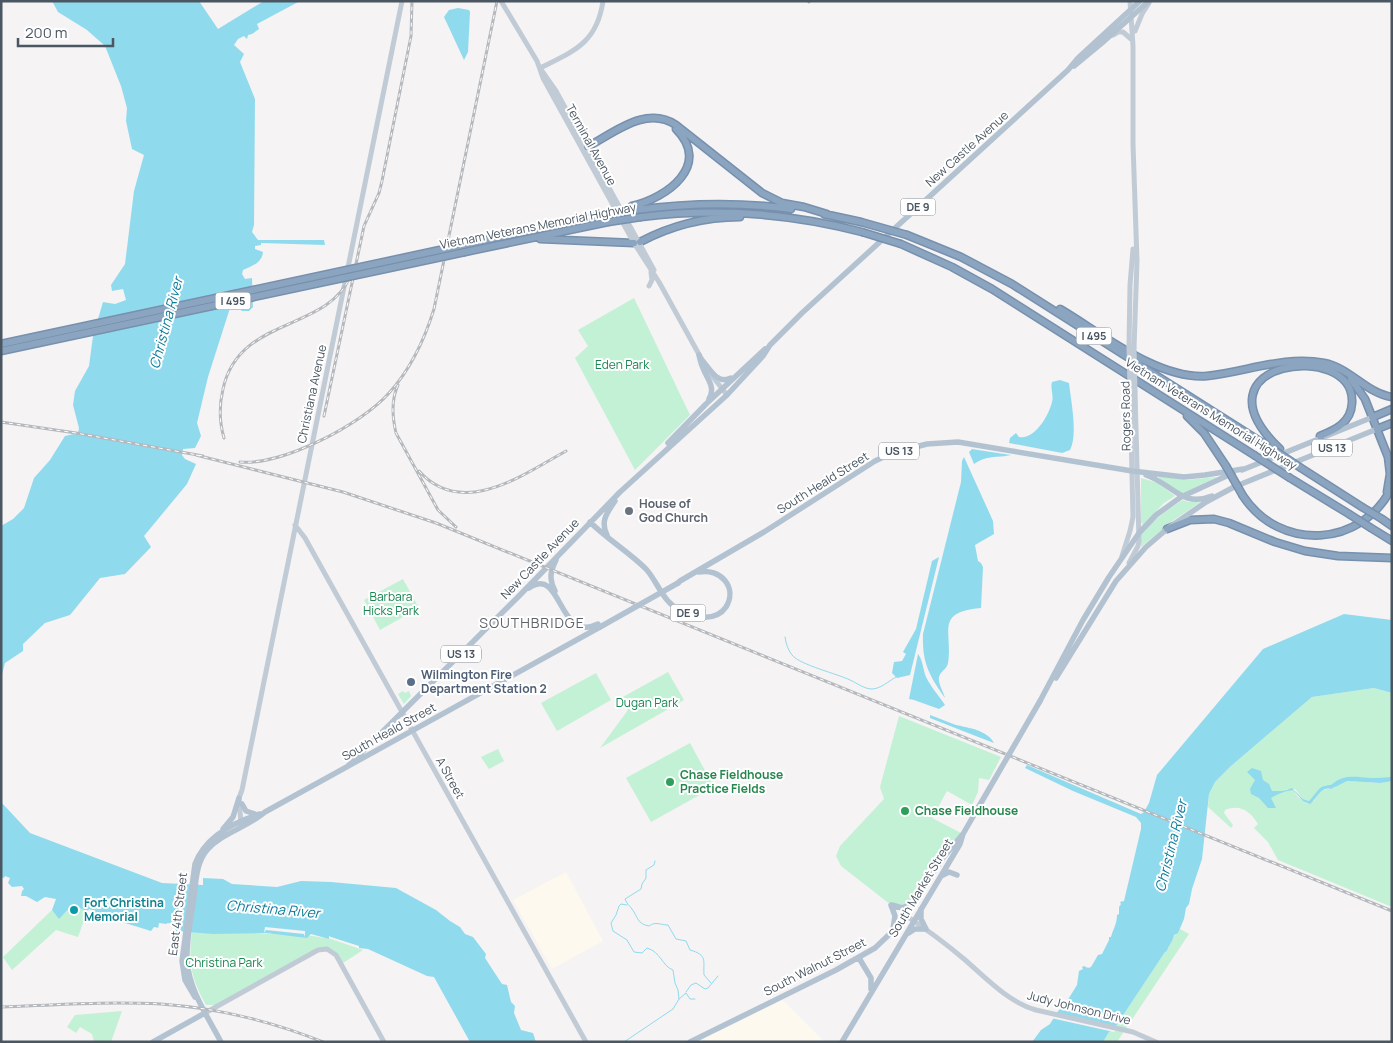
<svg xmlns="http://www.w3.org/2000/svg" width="1393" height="1043" font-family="Manrope,sans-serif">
  <rect width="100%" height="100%" fill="#f5f3f3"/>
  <path fill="#fdf9ef" d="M566 872 603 941 552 969 513 900Z
    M783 1000 825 1042H697Z"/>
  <path fill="#c3f1d5" d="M634 298 690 415 635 470 575 358 588 346 578 330Z
    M1159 476 1186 480 1217 477 1184 493H1180L1159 478Z
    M1141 478 1158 483 1175 496 1164 503 1143 525 1141 522Z
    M1183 500 1188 502 1202 501 1174 520 1141 547C1141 544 1140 538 1141 535 1145 525 1173 506 1183 500Z
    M403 579 419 608 380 630 364 600Z
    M668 672 684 700 600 748 628 710 621 698Z
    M596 673 611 700 557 731 541 703Z
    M1374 688 1392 693V777C1385 777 1378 778 1371 778 1356 777 1343 775 1331 786L1325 785 1310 801 1303 799 1295 789H1286L1283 793 1287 790H1293L1298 797 1307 803 1314 801 1321 790 1334 788 1341 782 1347 781 1381 783 1392 781V907L1278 860 1268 842 1254 828 1258 824C1250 811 1240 804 1225 810L1224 813 1233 825 1231 828 1208 807 1209 794 1215 782 1231 766 1312 697Z
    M403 691 405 693 409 691 411 696 404 704 398 694Z
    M899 716 1001 757 989 780 979 778 978 792 972 805 947 791 932 818 963 834 913 903 907 907 891 905 841 866 836 856 840 846 884 799 880 787Z
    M690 743 714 787 651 822 626 778Z
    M498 749 504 761 489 769 481 757Z
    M73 904 87 912 78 937 56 930 12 970 3 957 52 910 59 918Z
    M1180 929 1189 934 1117 1042H1103L1109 1032 1114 1029 1165 952 1167 951 1174 936Z
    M218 931 313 936 331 939 363 950 343 963 324 947 216 1005H206C191 978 188 963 192 932L206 933Z
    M122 1011 111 1042H94L92 1034 80 1027 76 1033 67 1027 75 1015Z"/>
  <path fill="#90daee" d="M52 1H199L218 29 264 1H300L257 24 259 29 252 34 248 35 247 39 244 36 238 39 234 45 244 54 240 62 255 99 254 225 252 232 258 240H324L325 245 261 243V245L255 246V249L263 252C262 263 252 266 243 270L242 274 245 279 252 278 253 307 249 311H242L236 306 230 308 208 377 197 423 201 436 195 448 183 449 182 455 185 459 196 464 187 484 144 536 151 547 125 574 100 578 70 615 45 623 23 644V651L5 663 1 678V526L13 519 24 508 34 478 50 460 65 436 78 433 79 428 73 405 75 391 89 366 93 336 103 302 115 304 126 300 123 289 112 291 111 285 125 264 134 191 144 155 132 149 126 121 127 108 121 86 105 46 87 30 58 12Z
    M458 8 469 10 470 12 468 52 464 60 444 17 449 10Z
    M1060 380 1069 383C1071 401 1078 435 1070 450L1062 453 1009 443 1010 438 1016 433 1019 437C1035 440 1049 415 1052 402 1054 395 1050 389 1052 382Z
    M972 449 978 450 1011 455C997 458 986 455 974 464L969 452Z
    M964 457 993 521 994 534 975 545 978 561 981 563 983 567 981 608C934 612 953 632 948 663 947 668 944 669 941 673 935 680 943 690 945 698 929 675 922 663 923 634L961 482 962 461Z
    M939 557 910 675 897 678 892 673 894 662 902 661 906 654 903 652 916 629 932 561Z
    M1344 614 1392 620V693L1374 688 1312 697 1231 766 1215 782 1209 794 1202 859 1192 889 1189 904 1186 908 1184 919 1178 933 1174 935C1173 941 1169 945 1167 951L1165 952 1114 1029 1109 1032 1103 1042H1032L1041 1030 1050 1024 1058 1011 1064 1006 1077 985 1079 971 1083 969 1082 967 1084 966 1088 968 1091 967 1098 955 1102 954 1109 940V937H1111C1113 929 1117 924 1117 915L1119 914V907L1121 904 1120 902 1124 901 1141 829V823L1136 817 1073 791 1025 768 1027 765 1141 814 1144 812 1149 803 1157 775 1263 649Z
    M918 654C923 660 923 670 926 677 931 687 939 696 945 705L939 709 914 700 909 699Z
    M930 715C939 718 947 722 956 725 969 728 987 730 994 743 972 735 951 726 930 718Z
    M1252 768 1261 771 1263 780 1269 784 1272 791H1283L1292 788 1303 799 1309 801C1317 793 1319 784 1331 785 1344 774 1355 777 1371 778 1378 778 1385 777 1392 777V781L1381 783 1347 781 1331 789C1320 786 1318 798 1310 804L1303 801 1293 790C1285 791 1277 794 1271 798L1276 808H1268L1259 798 1251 794 1250 789 1255 780 1247 772Z
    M1 802 30 833 162 883 203 885V878L223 879 232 884 277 887 301 881 331 882 396 888 436 910 450 921 460 927 465 934 473 937 486 954 485 958 502 984 507 985 511 1002 515 1006 514 1013 521 1030 533 1033 536 1042H470L434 977 427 976 368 949 359 948V946L331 937 329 936V939L311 934 307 938 266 933 213 934 175 931 154 927 151 931 96 914 94 911 89 909 87 912 73 904 59 919 52 910 56 899 45 897 37 902 26 896H21L22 891 24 889 22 886 12 887 8 883 10 878 5 876 4 878 1 877Z"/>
  <path fill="#f5f3f3" d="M159 923 167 924V923L179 924 176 925 175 931 158 929Z
    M265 927 305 931V937L304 934 266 930 264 933Z
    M1055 1012 1116 1030 1114 1032 1051 1018Z"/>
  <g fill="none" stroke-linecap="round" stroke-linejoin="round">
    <path stroke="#90daee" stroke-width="1" d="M785 637C786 644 788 650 792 655 800 665 838 674 850 680 857 683 864 689 872 689 880 689 889 681 896 677
      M655 861 654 865 646 870V878L642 884 641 889 625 899C627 904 629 905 632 909 638 917 637 924 649 926 656 921 660 925 668 925L676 939 686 941 690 950C708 955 703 961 704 975L711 983
      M627 905 621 904 619 906 616 915 611 923 613 931 627 940 634 952 642 953 647 948C661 952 662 966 673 970L675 983 678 990 679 999
      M686 992 691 985 696 983 705 989 708 988 718 976
      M624 1042 673 1009 679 999 686 993 690 999H695"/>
    <g stroke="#7690ad" stroke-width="9">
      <path id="highway" d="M587 147C614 133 646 105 676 125L762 193 782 203 804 207 827 214
        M632 206C667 198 712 165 676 129
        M636 210C688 203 740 202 791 209
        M824 214 861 222
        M641 217C715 208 790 213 862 232
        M907 235 961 257 1012 284 1274 450
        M540 239 634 243
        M640 242C672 225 704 217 740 217
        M901 244 952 267 992 289 1254 455
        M463 245 604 215
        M465 252 608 222
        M1060 309C1101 333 1158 380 1207 376 1246 372 1285 355 1324 363 1350 368 1366 393 1392 397
        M1351 379 1365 399 1388 457 1390 474 1387 492
        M1187 416 1204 433 1226 466
        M1373 417 1392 409
        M1377 429 1392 423
        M1280 449C1187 360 1356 339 1352 403 1351 423 1335 430 1320 436L1321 438
        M1301 468 1362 507
        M1290 478 1349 514
        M1243 496C1280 552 1362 548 1392 487
        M1382 519 1392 526
        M1371 528 1392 541
        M1167 529 1190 520 1214 519 1229 523 1275 542 1305 551 1338 556 1392 558"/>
    </g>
    <path stroke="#c1cbd6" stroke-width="5" d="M501 1 537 61 543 78 634 243 659 282 701 358
      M1130 1 1133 46V144L1137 261 1134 348
      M1135 31 1142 14 1149 3
      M1113 35 1118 32H1123L1131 39
      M540 68C574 51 597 43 603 1
      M542 71 556 91 654 270
      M649 286 652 280 651 272
      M1129 346 1130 285 1133 249
      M709 372 727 395
      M295 525 305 538 586 1042
      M1122 556 1130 531 1133 517 1130 388
      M1129 563 1138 546 1139 541 1135 391
      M241 824 239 798 242 790 402 1
      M905 915C926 929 945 943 964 959 986 978 1008 1002 1036 1010L1133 1032 1156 1042
      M205 1013 318 950 327 949 336 955 384 1042"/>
    <path stroke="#b3c2d1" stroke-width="5.5" d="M1074 66 1102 43 1149 1
      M699 355C700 359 701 364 703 368 707 379 716 387 709 399
      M702 360C710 369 717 385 731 378
      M668 443 706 404 765 349
      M1242 470 1373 417
      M1146 475C1173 484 1181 508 1212 496
      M590 522C607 539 629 552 646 569 655 579 659 591 668 601 680 615 713 626 726 607 738 587 720 568 699 572
      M607 535C600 521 607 513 615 501
      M678 583 680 581 764 532 875 461 892 453 927 444 958 442 1132 471 1167 475 1184 477 1205 475 1243 469
      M529 588C563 565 557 644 598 624
      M555 591C549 579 550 572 556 560
      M1056 678 1116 581 1146 547 1167 529 1206 502 1234 487 1377 429
      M1040 701 1083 620 1109 577 1139 533 1156 515 1181 497 1233 473
      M348 766 519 596 620 492 727 395 763 356 770 345 802 313 1068 70 1078 58 1140 1
      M242 804 246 811 255 814
      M223 829 233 817 239 798
      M941 876 949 872 957 875
      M891 905 895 916 893 929
      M892 905 902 908 911 904
      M921 909V919L926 929
      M907 934 915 929H926
      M859 958 871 978V989
      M195 997 185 980 182 961 195 864C205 837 234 822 260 814
      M153 1042 205 1013
      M221 1042C208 1017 189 990 187 961 186 941 191 918 194 897 196 881 196 863 207 850 222 833 248 827 265 812L600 627
      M690 1042 836 970 875 948 898 926 942 859 963 834
      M842 1042 960 844 963 834 978 808"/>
    <use href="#highway" stroke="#8ba5c1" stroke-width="6"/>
    <g stroke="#b5b8bd" stroke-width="3">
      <path id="rail" d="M808 1 809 2
        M398 385C391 400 392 416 396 433L438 510 456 527
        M324 416 364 226 379 193 382 181 411 36 412 1
        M1 422 76 433 203 456
        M224 438C219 421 219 406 223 389 239 316 326 332 350 277
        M196 455 343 492 436 523 1392 911
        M240 462C282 466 362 424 389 393 410 370 425 338 434 309L497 1
        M419 471C462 519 523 475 566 451
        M1 1007C54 1005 108 1001 161 1004 217 1008 271 1021 323 1042"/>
    </g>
    <use href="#rail" stroke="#fff" stroke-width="1" stroke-dasharray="4" stroke-linecap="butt"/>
    <g stroke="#7690ad" stroke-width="9" stroke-linecap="butt">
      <path id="highway-bridge" d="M604 215 636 210
        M608 222 641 217
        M861 222 907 235
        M862 232 901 244
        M1 344 463 245
        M1 351 465 252
        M1274 450 1301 468
        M1254 455 1290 478
        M1226 466 1243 496
        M1362 507 1382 519
        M1349 514 1371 528"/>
    </g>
    <path stroke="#c1cbd6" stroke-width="5" d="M1129 346 1130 388
      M1134 348 1135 391"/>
    <path stroke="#b3c2d1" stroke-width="5.5" d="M600 627 678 583
      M978 808 1040 701"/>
    <use href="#highway-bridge" stroke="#8ba5c1" stroke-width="6"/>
  </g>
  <circle fill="#6b7280" stroke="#fff" stroke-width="2" cx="629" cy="511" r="5"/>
  <circle fill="#5c6f8a" stroke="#fff" stroke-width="2" cx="411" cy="682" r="5"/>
  <g fill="#2e9e5b" stroke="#fff" stroke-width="2">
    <circle cx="670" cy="782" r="5"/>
    <circle cx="905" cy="811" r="5"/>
  </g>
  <circle fill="#0f9aa8" stroke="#fff" stroke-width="2" cx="74" cy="910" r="5"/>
  <g text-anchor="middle" stroke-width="4" stroke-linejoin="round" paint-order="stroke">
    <g fill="#fff" stroke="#808990" stroke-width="1">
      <rect x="900.5" y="198.5" width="35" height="17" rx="4"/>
      <rect x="215.5" y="292.5" width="35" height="17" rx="4"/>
      <rect x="1076.5" y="327.5" width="35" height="17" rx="4"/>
      <rect x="1312" y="439.5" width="40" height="17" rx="4"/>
      <rect x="879" y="442.5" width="40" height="17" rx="4"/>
      <rect x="670.5" y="604.5" width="35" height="17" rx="4"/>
      <rect x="441" y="645.5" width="40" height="17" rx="4"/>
    </g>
    <g font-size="11" font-weight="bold" fill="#4a5661">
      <text x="918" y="211">DE 9</text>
      <text x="233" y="305">I 495</text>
      <text x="1094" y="340">I 495</text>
      <text x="1332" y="452">US 13</text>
      <text x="899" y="455">US 13</text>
      <text x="688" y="617">DE 9</text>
      <text x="461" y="658">US 13</text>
    </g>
    <g font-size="12" fill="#4a5661" stroke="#fff">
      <text transform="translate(591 145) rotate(61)" y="4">Terminal Avenue</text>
      <text transform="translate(967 149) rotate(-42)" y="4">New Castle Avenue</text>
      <text transform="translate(538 226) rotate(-11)" y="4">Vietnam Veterans Memorial Highway</text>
      <text transform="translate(312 394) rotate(-78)" y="4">Christiana Avenue</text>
      <text transform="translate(1211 414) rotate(32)" y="4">Vietnam Veterans Memorial Highway</text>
      <text transform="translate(1126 416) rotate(-91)" y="4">Rogers Road</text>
      <text transform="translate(823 483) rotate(-32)" y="4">South Heald Street</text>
      <text transform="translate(540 559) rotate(-46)" y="4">New Castle Avenue</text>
      <text transform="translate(389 732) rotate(-29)" y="4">South Heald Street</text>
      <text transform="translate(450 778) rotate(61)" y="4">A Street</text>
      <text transform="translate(921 888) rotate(-59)" y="4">South Market Street</text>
      <text transform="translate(178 914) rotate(-83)" y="4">East 4th Street</text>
      <text transform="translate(815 967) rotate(-27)" y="4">South Walnut Street</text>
      <text transform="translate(1079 1008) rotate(14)" y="4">Judy Johnson Drive</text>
    </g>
    <g font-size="12" fill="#17864f" stroke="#fff">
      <text x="622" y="369">Eden Park</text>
      <text x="391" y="601">Barbara<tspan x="391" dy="14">Hicks Park</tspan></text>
      <text x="647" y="707">Dugan Park</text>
      <text x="224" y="967">Christina Park</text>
    </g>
    <g font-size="12" font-weight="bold" fill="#5b616d" stroke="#fff" text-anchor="start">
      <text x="639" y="508">House of<tspan x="639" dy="14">God Church</tspan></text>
    </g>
    <g font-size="12" font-weight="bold" fill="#4e5e75" stroke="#fff" text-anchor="start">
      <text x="421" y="679">Wilmington Fire<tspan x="421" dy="14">Department Station 2</tspan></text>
    </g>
    <g font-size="12" font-weight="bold" fill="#27864d" stroke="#fff" text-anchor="start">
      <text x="680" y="779">Chase Fieldhouse<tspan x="680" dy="14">Practice Fields</tspan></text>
      <text x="915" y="815">Chase Fieldhouse</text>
    </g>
    <g font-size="12" font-weight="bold" fill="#0d838f" stroke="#fff" text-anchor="start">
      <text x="84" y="907">Fort Christina<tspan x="84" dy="14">Memorial</tspan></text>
    </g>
    <g font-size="14" font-style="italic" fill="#0c7c9b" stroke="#fff">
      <text transform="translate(166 323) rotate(-75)" y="5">Christina River</text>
      <text transform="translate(1171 846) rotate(-76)" y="5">Christina River</text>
      <text transform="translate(273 909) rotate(5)" y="5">Christina River</text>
    </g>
    <g font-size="14" letter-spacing="1" fill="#5f6368" stroke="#fff">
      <text x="532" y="628">SOUTHBRIDGE</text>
    </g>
  </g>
  <rect width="1393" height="1043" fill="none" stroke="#4a5661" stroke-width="5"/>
  <path d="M18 38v8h95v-8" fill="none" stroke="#4a5661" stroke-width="2.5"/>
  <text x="25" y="38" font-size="15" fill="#4a5661" stroke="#ffffff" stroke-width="4" paint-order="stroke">200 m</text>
</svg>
